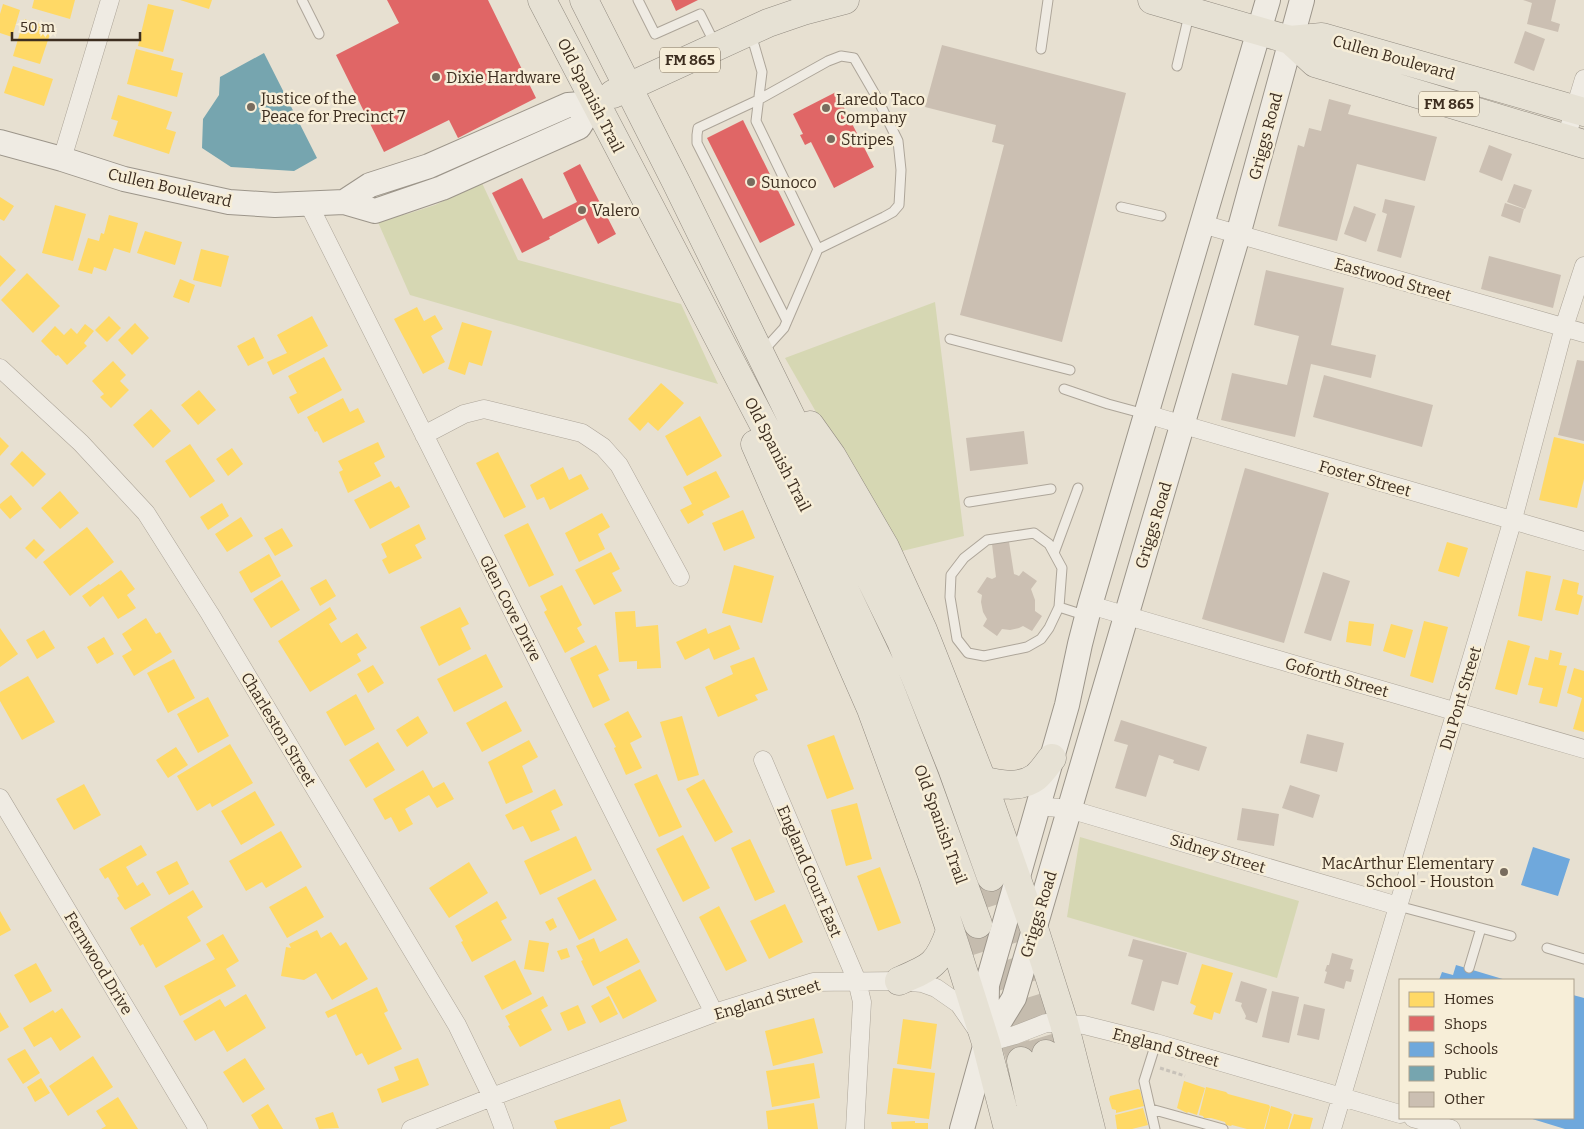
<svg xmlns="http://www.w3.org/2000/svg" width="1584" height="1129" font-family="Bitter,serif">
  <rect width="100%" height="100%" fill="#e7e0d1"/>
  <path fill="#d6d7b3" d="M482 183 518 260 681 304 718 384 410 295 377 220 407 214 435 205Z
    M935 302 964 536 894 553 881 525 785 358Z
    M1080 837 1299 901 1277 978 1067 917Z"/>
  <path fill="#ffd966" d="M34 0H75L70 19 32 8Z
    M180 0H212L209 9Z
    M3 4 20 10 12 37 0 33V14Z
    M148 4 174 10 163 52 138 46Z
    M24 19 52 28 40 64 13 56Z
    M136 49 174 59 171 70 183 73 177 97 127 84Z
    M13 66 53 79 44 106 4 93Z
    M118 95 172 112 166 129 176 132 169 154 113 136 118 121 111 119Z
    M0 197 14 206 4 221 0 219Z
    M55 205 86 214 73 261 42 253Z
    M109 215 138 223 130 253 114 248 106 271 94 267 92 274 78 270 88 238 99 241 101 233 104 234Z
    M145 231 182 242 175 265 137 253Z
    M201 249 229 256 221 287 193 280Z
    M0 255 16 270 0 287Z
    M27 273 60 306 33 333 1 300Z
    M180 279 195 285 189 303 173 297Z
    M417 307 424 321 435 315 443 329 431 336 445 362 423 374 394 319Z
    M109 316 121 328 107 342 95 330Z
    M312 316 328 346 273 375 267 362 287 353 277 335Z
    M462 322 492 331 482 366 469 362 465 375 448 369Z
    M135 323 149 338 132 355 118 340Z
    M85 324 94 331 84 343 87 346 67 365 58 355 56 356 41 341 55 326 64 335 71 328 77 334Z
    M254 337 264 358 248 366 237 346Z
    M324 357 342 390 298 414 289 397 297 393 288 376Z
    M113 361 126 375 120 381 129 390 111 408 100 397 104 394 92 381Z
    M661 383 684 403 658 431 648 422 640 431 628 419Z
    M199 390 216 410 198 425 181 405Z
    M343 398 350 412 358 408 365 422 323 443 317 431 315 432 307 417Z
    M151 409 171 431 153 448 133 425Z
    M700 416 722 456 687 476 665 436Z
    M0 437 9 446 0 456Z
    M1554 437 1584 444V479L1577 508 1539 500Z
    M378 442 385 457 374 463 381 476 348 493 339 472 343 470 338 461Z
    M190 444 215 481 190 498 165 461Z
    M232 448 243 464 228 476 216 459Z
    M22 451 46 474 33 487 10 464Z
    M498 452 526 507 504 518 476 463Z
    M563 467 569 480 581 474 589 489 550 510 544 497 537 500 530 485Z
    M716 471 730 497 702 511 704 515 688 524 680 510 692 504 683 487Z
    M391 481 395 488 399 486 410 507 370 529 354 500Z
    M60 491 79 513 60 529 41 508Z
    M11 495 22 509 10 519 0 508V504Z
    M222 503 229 516 208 530 200 517Z
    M743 510 755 538 724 551 712 523Z
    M602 513 610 527 598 534 605 549 579 562 565 533Z
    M241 517 253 536 227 552 215 534Z
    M528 523 554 575 529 587 504 535Z
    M419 524 426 539 415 545 422 558 389 574 382 560 387 557 381 544Z
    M87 527 114 562 70 596 43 562Z
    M282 528 293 546 275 556 264 538Z
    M34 539 45 550 36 559 25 548Z
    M1447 542 1468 548 1459 577 1438 571Z
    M611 552 620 569 612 573 622 591 594 605 575 570Z
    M269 554 281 576 251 593 239 572Z
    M734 565 774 576 762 623 722 613Z
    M121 570 135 589 127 595 136 608 118 619 103 596 90 607 82 596 99 584 100 585Z
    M1526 571 1551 576 1542 621 1518 616Z
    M326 579 336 596 320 606 310 588Z
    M1563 579 1579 583 1577 594 1583 596 1578 615 1555 610Z
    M282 580 300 610 271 628 253 599Z
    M562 585 582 625 577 628 585 642 565 653 544 612 547 610 540 596Z
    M330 607 337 619 329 624 341 643 357 633 367 648 357 654 361 661 310 692 278 641Z
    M460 607 469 624 461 628 471 649 439 666 420 627Z
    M635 611 636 627 658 625 661 668 637 669V661L619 662 615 612Z
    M146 618 156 634 160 632 172 652 134 676 122 656 132 650 122 634Z
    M1349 621 1374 624 1371 646 1346 642Z
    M1424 621 1448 627 1433 683 1410 676Z
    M1391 624 1413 630 1405 658 1383 651Z
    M730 625 740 649 714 660 709 648 685 660 676 642 706 628 708 634Z
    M0 628 18 654 0 667Z
    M44 630 55 648 37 659 26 640Z
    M104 637 114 654 97 664 87 647Z
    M1508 640 1530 646 1517 695 1495 689Z
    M596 645 609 670 598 675 610 700 593 708 570 658Z
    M1550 650 1562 653 1559 665 1567 666 1557 707 1539 703 1543 688 1528 685 1535 657 1548 660Z
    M486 654 503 687 454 712 437 679Z
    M754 657 768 690 755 695 758 700 718 717 705 687 733 674 730 666Z
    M174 659 195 698 168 713 147 673Z
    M373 665 384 683 368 693 357 674Z
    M1574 668 1584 671V732L1573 729 1582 698 1567 693Z
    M28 676 55 722 22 740 0 701V692Z
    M356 694 375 729 345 746 326 712Z
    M208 697 229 736 198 753 177 714Z
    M506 701 522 731 482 752 466 723Z
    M628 711 642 737 630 743 642 768 626 775 614 748 616 747 604 724Z
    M418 716 428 733 407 747 396 730Z
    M682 716 699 775 678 781 660 722Z
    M834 735 854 789 827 799 807 745Z
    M529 740 538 757 522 766 533 792 506 804 488 762Z
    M378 742 395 770 366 788 349 760Z
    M230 744 253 783 212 807 210 803 197 811 177 776Z
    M176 747 188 765 168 778 156 760Z
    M423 770 433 788 444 782 454 799 437 808 429 795 405 809 413 824 399 832 391 817 385 820 373 799Z
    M657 774 682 827 659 837 634 784Z
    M704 779 733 832 715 842 686 789Z
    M84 784 101 815 74 830 56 799Z
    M555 789 563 805 551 811 560 830 531 842 523 826 513 830 505 815Z
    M255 791 275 825 241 845 221 811Z
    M857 803 872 859 846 866 831 810Z
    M281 831 302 867 266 888 262 882 246 891 229 861Z
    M683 835 710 888 683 902 656 849Z
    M576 836 592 870 540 895 524 861Z
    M750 839 775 892 755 901 731 848Z
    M141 845 147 855 126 867 137 886 143 882 151 895 125 910 117 898 119 896 108 877 105 879 99 869Z
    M177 861 189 884 169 895 156 872Z
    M469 862 488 893 449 918 429 888Z
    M880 867 901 923 878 931 857 876Z
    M595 879 617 920 579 940 557 898Z
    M306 886 324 917 287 938 269 907Z
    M193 890 203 907 187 917 201 941 156 968 143 944 140 946 130 928Z
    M497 901 507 918 501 921 512 940 472 962 461 942 463 941 455 926Z
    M785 904 803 942 769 959 750 921Z
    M719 906 747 961 726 971 699 917Z
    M0 911 11 930 0 936Z
    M553 918 557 927 550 931 545 922Z
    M317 930 321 938 331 932 340 946 346 942 368 979 332 1000 316 973 304 980 281 976 286 947 291 948 289 944Z
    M223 934 239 961 226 969 236 986 180 1016 164 986 215 959 206 944Z
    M594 938 600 952 627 938 640 962 593 986 581 961 583 960 576 946Z
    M529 940 549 943 544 972 524 969Z
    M567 948 570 957 561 960 557 951Z
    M515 960 532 994 502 1010 484 976Z
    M36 963 52 991 30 1003 14 975Z
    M1202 964 1233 973 1220 1014 1214 1012 1212 1020 1193 1014 1196 1006 1190 1003Z
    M640 969 657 1001 623 1019 606 987Z
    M377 987 388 1011 384 1013 402 1049 368 1065 362 1053 356 1056 336 1014 328 1018 325 1012Z
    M246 994 266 1028 227 1052 214 1030 195 1041 183 1021 220 999 225 1007Z
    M543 996 548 1006 541 1010 552 1030 520 1047 508 1026 510 1025 505 1016Z
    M609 996 618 1014 600 1023 591 1006Z
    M578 1005 586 1023 568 1031 560 1013Z
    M62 1008 81 1037 60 1051 51 1037 34 1047 23 1028 53 1010 55 1013Z
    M0 1012 9 1027 0 1032Z
    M814 1018 823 1053 773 1066 765 1031Z
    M903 1019 937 1024 931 1069 897 1064Z
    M25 1049 40 1073 23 1084 7 1059Z
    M93 1056 113 1087 68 1116 49 1086Z
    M245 1058 265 1089 243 1103 223 1072Z
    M418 1058 429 1085 382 1103 377 1089 399 1080 394 1067Z
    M814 1063 820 1098 772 1107 766 1071Z
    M893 1068 935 1073 929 1119 887 1114Z
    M41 1078 50 1093 35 1102 27 1087Z
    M1184 1081 1205 1088 1197 1115 1188 1112 1187 1113 1177 1108Z
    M1206 1087 1226 1092 1228 1094 1269 1105 1270 1107 1264 1129H1247L1232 1125 1231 1126 1226 1125 1225 1122 1211 1118H1204L1203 1116 1199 1115Z
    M1138 1089 1140 1090 1144 1106 1116 1113V1110L1112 1109 1109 1099 1110 1096Z
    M118 1097 138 1129H101L106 1126 96 1111Z
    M620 1099 627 1121 610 1127V1129H557L554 1121Z
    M814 1103 818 1129H768L766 1111Z
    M268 1104 283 1129H259L251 1115Z
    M1271 1106 1290 1112V1113L1292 1114 1288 1129H1265Z
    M1143 1108 1148 1125 1132 1129H1117L1115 1115Z
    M333 1112 339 1128 319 1129 315 1118Z
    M1294 1114 1313 1118 1310 1129H1289Z
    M915 1121V1123H928V1129H892L891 1122Z"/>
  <path fill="#e06666" d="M387 0H488L536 98 458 138 449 120 384 152 336 55 399 23Z
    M671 0H698L676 11Z
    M836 92 874 167 834 188 811 142 805 145 800 135 803 134 793 114Z
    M743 120 795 225 760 243 707 138Z
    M580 164 616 234 598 244 585 218 551 236 549 237 550 239 522 253 492 193 522 178 543 219 577 202 563 173Z"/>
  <path fill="#6fa8dc" d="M1533 847 1570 859 1558 896 1521 885Z
    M1456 965 1506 980H1439L1442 972 1453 975Z
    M1573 995 1584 998V1129H1565L1529 1118H1573Z"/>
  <path fill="#76a5af" d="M264 53 317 158 294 171 231 167 202 148 203 119 219 95 220 77Z"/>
  <path fill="#cbbfb2" d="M1523 0H1556L1551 21 1560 24 1558 32 1527 24 1532 3Z
    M1525 31 1545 39 1534 71 1514 63Z
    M942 45 1126 93 1062 342 960 315 1004 145 992 142 996 125 925 107Z
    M1329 99 1351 105 1348 114 1437 137 1425 181 1357 164 1337 241 1278 226 1298 145 1304 147 1309 128 1321 131Z
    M1489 145 1512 154 1502 181 1479 172Z
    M1514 184 1532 190 1525 209 1507 202Z
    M1385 199 1415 206 1401 258 1377 251 1387 214 1382 212Z
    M1505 203 1524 209 1520 223 1501 216Z
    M1354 206 1376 214 1366 242 1344 234Z
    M1489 256 1561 275 1553 308 1481 289Z
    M1266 270 1344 288 1331 345 1376 355 1371 378 1311 364 1295 437 1221 420 1232 373 1287 385 1299 336 1254 325Z
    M1577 360 1584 361V441L1558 435Z
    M1324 375 1433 405 1422 447 1313 417Z
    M1024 431 1028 464 970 471 966 438Z
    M1245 468 1329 493 1284 643 1202 619Z
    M1009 542 1014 574 1019 576 1023 571 1037 581 1031 589 1035 600V611L1042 616 1032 631 1023 626 1019 628 1010 630 1002 629 997 636 983 626 987 619 983 612 981 602 982 595 977 592 987 577 992 579 996 577 992 544Z
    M1323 572 1350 581 1331 641 1304 633Z
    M1121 720 1207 747 1199 771 1173 763 1174 760 1159 755 1146 797 1115 788 1128 745 1114 741Z
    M1307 734 1344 743 1337 772 1300 763Z
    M1290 785 1320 795 1313 818 1282 808Z
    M1242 808 1279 814 1274 846 1237 840Z
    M1133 939 1187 953 1178 985 1162 981 1154 1011 1131 1004 1143 960 1128 956Z
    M1332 953 1353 959 1350 969 1354 970 1351 982 1346 981 1344 989 1324 983 1327 972 1325 971 1327 965H1329Z
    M1241 981 1267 989 1257 1023 1245 1019 1246 1016 1241 1006 1242 1003 1235 1001Z
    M1272 991 1299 997 1289 1043 1262 1037Z
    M1304 1004 1325 1009 1319 1040 1297 1035Z"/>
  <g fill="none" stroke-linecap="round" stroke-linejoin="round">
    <path stroke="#c5bcae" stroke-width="28" stroke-dasharray="28 14" stroke-linecap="butt" d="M991 877 1046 1054
      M978 924 1021 1061"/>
    <g stroke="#ada599" stroke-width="11">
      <path id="lane" d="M302 0 319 34
        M638 0 655 34 700 14 715 44
        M751 34 762 72 756 121 818 249 784 328 764 350
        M1041 49 1048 0
        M1177 66 1189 15
        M1121 207 1161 216
        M787 321 697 143V135L698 128 758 100 828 61 841 56 854 58 876 96 898 141 901 170 899 205 893 212 884 217 818 249
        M950 339 1070 370
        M1064 389 1108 404 1145 414
        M969 502 1051 489
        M1054 553 1078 488
        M1059 607 1049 628 1041 639 1027 647 984 656 968 653 957 639 950 597 951 575 964 558 987 540 1034 533 1049 544 1062 568 1059 607 1087 616
        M1398 906 1511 936
        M1547 948 1584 959
        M1469 968 1481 928
        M1151 1109 1223 1129
        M1155 1129 1144 1081 1156 1043"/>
    </g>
    <g stroke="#ada599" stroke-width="19">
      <path id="street" d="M1566 138 1584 79
        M62 159 110 0
        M308 203 714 1013
        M1202 224 1584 333
        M0 368 81 443 146 513 210 614 457 1025 492 1097 504 1129
        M1146 414 1584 541
        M424 435 464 414 484 409 582 433 603 447 619 465 680 577
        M1090 605 1584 749
        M763 760 857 981 862 1002 855 1129
        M0 798 198 1129
        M1038 806 1069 809 1398 906
        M1413 1118 1451 1129
        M411 1129 492 1097 714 1013 813 982 899 981 922 983 936 988 959 1004 986 1043 1015 1035 1046 1023 1084 1025 1156 1043 1400 1114
        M1332 1129 1513 519 1564 327 1584 266"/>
    </g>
    <g stroke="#9c958a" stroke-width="26">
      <path id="secondary" d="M0 142 62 159 124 179 229 202 275 205 344 202 375 211 442 188 579 127 594 103
        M344 202 370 185 429 166 568 105 594 103
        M987 1042 1014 998 1238 235 1302 0
        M962 1129 986 1043 987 985 1067 705 1080 644 1090 605 1268 0"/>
    </g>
    <g stroke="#928b80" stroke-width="29">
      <path id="primary" d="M542 0 791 477 881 666 925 778 978 924
        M584 0 676 182 901 641 952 768 991 877
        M1152 0 1290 40 1322 37 1584 112
        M1290 40 1315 63 1584 144
        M613 94 768 23 803 11 845 0
        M810 425 832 456 885 547 923 630 982 780 1034 928 1064 1023 1091 1129
        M755 444 871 709 932 875 956 948 986 1043 1008 1129
        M982 780C999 785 1020 789 1036 777 1042 772 1047 764 1052 758
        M899 981C932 967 938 965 950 931
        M1046 1054 1063 1129
        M1021 1061 1036 1129"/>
    </g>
    <path stroke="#c8c2b9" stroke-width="3" stroke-dasharray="4 2.5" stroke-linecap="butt" d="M1160 1068 1185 1076"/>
    <use href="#lane" stroke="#efebe3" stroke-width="9"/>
    <use href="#street" stroke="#efebe3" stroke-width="18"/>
    <use href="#secondary" stroke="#efebe3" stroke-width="24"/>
    <use href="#primary" stroke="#e6e1d4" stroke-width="28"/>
  </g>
  <g fill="#786c5e" stroke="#f7eed8" stroke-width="2">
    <circle cx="436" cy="77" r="5"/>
    <circle cx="251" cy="107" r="5"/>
    <circle cx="826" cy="108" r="5"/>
    <circle cx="831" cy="139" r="5"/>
    <circle cx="751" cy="182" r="5"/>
    <circle cx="582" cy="210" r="5"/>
    <circle cx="1504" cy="872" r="5"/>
  </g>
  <g text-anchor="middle" stroke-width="5" stroke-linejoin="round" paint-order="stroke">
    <g fill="#f7eed8" stroke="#756857" stroke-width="1">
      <rect x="660" y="47.5" width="60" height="25" rx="4"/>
      <rect x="1419" y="91.5" width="60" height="25" rx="4"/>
    </g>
    <g font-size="15" font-weight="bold" fill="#3d2e20">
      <text x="690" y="65">FM 865</text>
      <text x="1449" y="109">FM 865</text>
    </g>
    <g font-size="16" fill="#3d2e20" stroke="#f7eed8">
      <text transform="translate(1394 57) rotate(16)" y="6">Cullen Boulevard</text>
      <text transform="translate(591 95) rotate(63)" y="6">Old Spanish Trail</text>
      <text transform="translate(1265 136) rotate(-75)" y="6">Griggs Road</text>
      <text transform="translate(170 187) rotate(13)" y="6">Cullen Boulevard</text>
      <text transform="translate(1393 279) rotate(16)" y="6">Eastwood Street</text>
      <text transform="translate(778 454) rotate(63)" y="6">Old Spanish Trail</text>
      <text transform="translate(1365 478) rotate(16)" y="6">Foster Street</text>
      <text transform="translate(1153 525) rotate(-73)" y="6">Griggs Road</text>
      <text transform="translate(511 608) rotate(63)" y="6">Glen Cove Drive</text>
      <text transform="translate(1337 677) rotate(16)" y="6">Goforth Street</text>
      <text transform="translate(1460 698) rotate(-73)" y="6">Du Pont Street</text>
      <text transform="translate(279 729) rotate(59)" y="6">Charleston Street</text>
      <text transform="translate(941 824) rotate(70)" y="6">Old Spanish Trail</text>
      <text transform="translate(1218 853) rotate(17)" y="6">Sidney Street</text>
      <text transform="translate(810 871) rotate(67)" y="6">England Court East</text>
      <text transform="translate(1038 914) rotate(-73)" y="6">Griggs Road</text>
      <text transform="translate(99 963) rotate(59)" y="6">Fernwood Drive</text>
      <text transform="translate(767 999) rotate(-16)" y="6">England Street</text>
      <text transform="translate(1166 1047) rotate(15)" y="6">England Street</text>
    </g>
    <g font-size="16" fill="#3d2e20" stroke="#f7eed8" text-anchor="start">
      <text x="446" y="83">Dixie Hardware</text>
      <text x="261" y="104">Justice of the<tspan x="261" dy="18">Peace for Precinct 7</tspan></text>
      <text x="836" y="105">Laredo Taco<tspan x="836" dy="18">Company</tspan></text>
      <text x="841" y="145">Stripes</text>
      <text x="761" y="188">Sunoco</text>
      <text x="592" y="216">Valero</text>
      <text x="1494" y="869" text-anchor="end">MacArthur Elementary<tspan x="1494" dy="18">School - Houston</tspan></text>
    </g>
  </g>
  <rect x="1399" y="979" width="175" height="140" fill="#f7eed8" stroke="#ada18e"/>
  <rect x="1409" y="992" width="25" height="15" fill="#ffd966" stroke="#ada18e"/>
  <text x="1444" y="1004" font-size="15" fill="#3d2e20">Homes</text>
  <rect x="1409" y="1016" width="25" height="15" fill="#e06666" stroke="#ada18e"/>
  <text x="1444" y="1029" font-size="15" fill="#3d2e20">Shops</text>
  <rect x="1409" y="1042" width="25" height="15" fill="#6fa8dc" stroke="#ada18e"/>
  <text x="1444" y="1054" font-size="15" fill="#3d2e20">Schools</text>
  <rect x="1409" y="1066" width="25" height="15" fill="#76a5af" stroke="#ada18e"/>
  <text x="1444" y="1079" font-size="15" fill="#3d2e20">Public</text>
  <rect x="1409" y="1092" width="25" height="15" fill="#cbbfb2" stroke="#ada18e"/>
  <text x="1444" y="1104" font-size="15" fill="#3d2e20">Other</text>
  <path d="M12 32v8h128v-8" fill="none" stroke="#3d2e20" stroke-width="2.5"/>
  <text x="20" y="32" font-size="15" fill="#3d2e20" stroke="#f7eed8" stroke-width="4" paint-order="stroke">50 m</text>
</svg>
